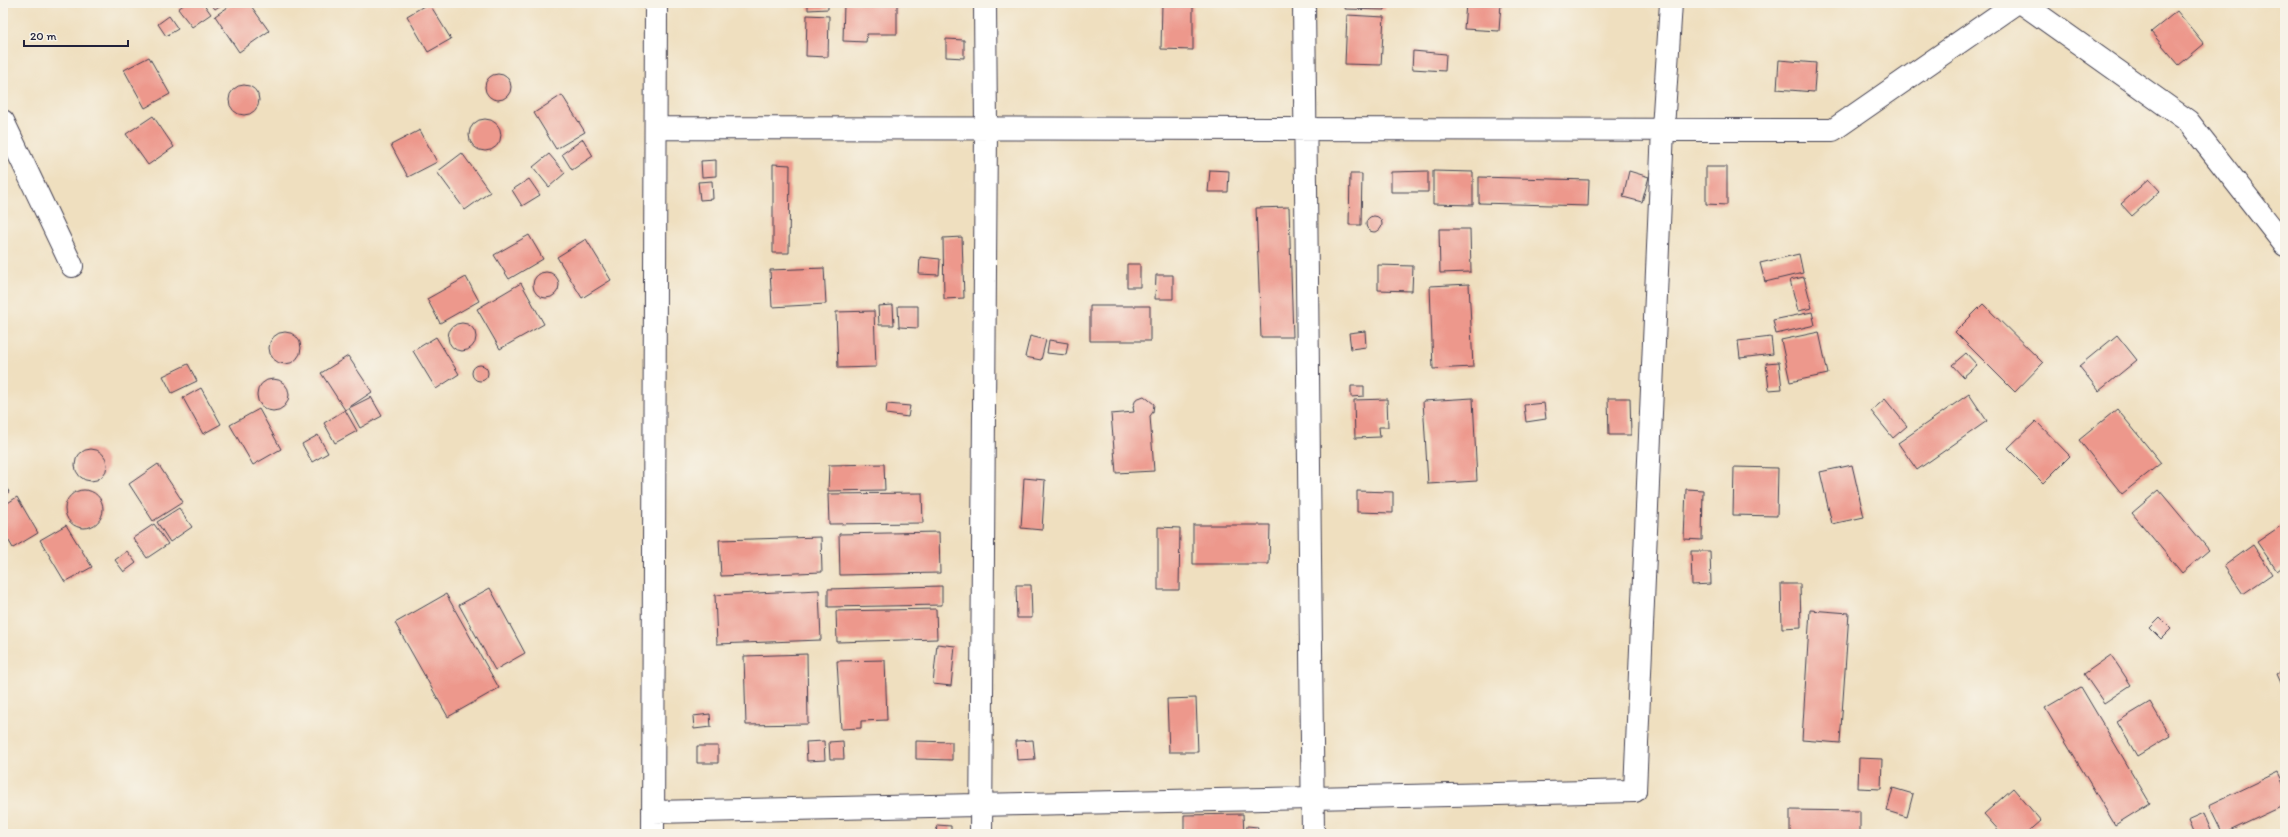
<svg xmlns="http://www.w3.org/2000/svg" width="2288" height="837" font-family="Itim,sans-serif">
  <rect width="100%" height="100%" fill="#f7f3e8"/>
  <filter id="ink" filterUnits="userSpaceOnUse"><feTurbulence type="fractalNoise" baseFrequency=".025" numOctaves="2"/><feDisplacementMap in="SourceGraphic" scale="8" xChannelSelector="R" yChannelSelector="G"/><feConvolveMatrix kernelMatrix="1 2 1 2 8 2 1 2 1" color-interpolation-filters="sRGB"/></filter>
  <filter id="wash" filterUnits="userSpaceOnUse"><feTurbulence type="fractalNoise" baseFrequency=".012" numOctaves="4" result="noise"/><feDisplacementMap in="SourceGraphic" scale="16" xChannelSelector="R" yChannelSelector="G"/><feGaussianBlur stdDeviation="0.9" result="paint"/><feColorMatrix in="noise" values="0 0 0 0 0 0 0 0 0 0 0 0 0 0 0 0 0 1.4 0 .05"/><feComposite in="paint" operator="in"/></filter>
  <g filter="url(#wash)">
    <rect width="100%" height="100%" fill="#efdfbf"/>
    <g id="blocks">
      <path fill="#ed988c" d="M186 3H203L211 14 192 27 178 9Z
        M210 3H224L215 9Z
        M234 3H249L269 31 239 52 215 16Z
        M429 3 451 39 428 52 407 16Z
        M808 3H828V9L808 10Z
        M844 3H897V34H867L866 42 843 41Z
        M1162 3H1193V50L1161 49Z
        M1346 3H1385V10L1345 9Z
        M1466 3H1501L1499 31 1464 29Z
        M2177 11 2204 44 2179 65 2151 32Z
        M807 15 829 16 828 57 806 56Z
        M1347 15 1384 17 1381 65 1345 64Z
        M169 16 178 29 166 36 158 24Z
        M946 39 964 40V58L946 57Z
        M1413 51 1446 54 1445 71 1412 69Z
        M149 57 170 94 145 108 124 70Z
        M1779 60 1816 63 1814 92 1777 89Z
        M485 87a13 13 0 1 1 26 0a13 13 0 1 1-26 0Z
        M229 100a15 15 0 1 1 30 0a15 15 0 1 1-30 0Z
        M562 95 585 132 556 149 534 113Z
        M153 116 174 147 148 165 126 134Z
        M469 135a16 16 0 1 1 32 0a16 16 0 1 1-32 0Z
        M420 130 437 162 408 177 391 145Z
        M583 139 593 156 572 170 562 154Z
        M462 153 490 192 465 210 437 172Z
        M549 154 565 173 549 187 533 167Z
        M716 160V176L702 177 701 161Z
        M773 164 790 165 789 253H773Z
        M1706 167H1727V205L1706 204Z
        M1210 170 1229 171 1228 192H1208Z
        M1428 171V192H1391V172Z
        M1433 171 1473 172V205L1433 204Z
        M1629 171 1649 177 1642 202 1623 197Z
        M1350 174H1362L1361 225H1349Z
        M1479 177 1589 180 1588 206 1479 203Z
        M529 179 540 195 522 206 512 190Z
        M2149 179 2160 191 2132 216 2121 204Z
        M712 181 713 199 700 200 698 182Z
        M1289 207 1293 337H1261L1256 208Z
        M1366 224a8 8 0 1 1 16 0a8 8 0 1 1-16 0Z
        M1439 229H1470L1471 272 1440 273Z
        M529 235 543 259 509 279 494 255Z
        M962 237 964 298 944 299 943 238Z
        M586 239 611 280 582 298 557 257Z
        M1799 254 1803 273 1765 282 1760 263Z
        M920 257 940 259 939 275 919 274Z
        M1127 264H1140V287H1127Z
        M1378 265 1413 266 1412 291 1378 290Z
        M824 268 826 304 772 307 770 270Z
        M533 285a13 13 0 1 1 26 0a13 13 0 1 1-26 0Z
        M1156 275H1173V299H1155Z
        M466 277 479 301 440 323 427 299Z
        M1804 277 1812 308 1798 311 1790 280Z
        M521 283 544 324 500 349 477 309Z
        M1469 284 1473 367 1433 369 1430 286Z
        M1983 304 2043 363 2015 392 1955 332Z
        M893 305 894 325H879L878 306Z
        M898 306H918V328L899 327Z
        M1090 306H1150V341H1090Z
        M874 311 876 367 838 368 836 312Z
        M1812 312 1815 325 1776 334 1773 320Z
        M448 337a14 14 0 1 1 28 0a14 14 0 1 1-28 0Z
        M1365 331 1366 347 1351 349 1349 333Z
        M1819 332 1828 374 1790 382 1781 340Z
        M269 348a16 16 0 1 1 32 0a16 16 0 1 1-32 0Z
        M2117 335 2137 360 2099 391 2079 366Z
        M1030 336 1046 340 1041 360 1025 357Z
        M436 337 459 374 436 389 413 351Z
        M1771 337 1773 354 1740 358 1738 341Z
        M1049 340 1068 343 1066 355 1047 353Z
        M1966 353 1977 365 1963 377 1952 365Z
        M348 356 372 392 345 410 321 373Z
        M1779 362 1782 389 1769 390 1766 363Z
        M188 364 197 381 172 393 163 376Z
        M472 373a8 8 0 1 1 16 0a8 8 0 1 1-16 0Z
        M257 395a16 16 0 1 1 32 0a16 16 0 1 1-32 0Z
        M1351 386H1364V396L1351 397Z
        M201 388 221 424 203 434 183 398Z
        M1969 394 1987 421 1917 470 1898 443Z
        M1144 396 1154 404 1153 412 1150 416 1154 471 1116 473 1111 414 1134 412 1133 407 1136 399Z
        M371 397 382 416 360 428 349 408Z
        M1473 398 1477 481 1428 484 1423 401Z
        M1608 398H1630L1631 435H1609Z
        M1387 399 1388 427H1379L1380 437 1355 438 1354 400Z
        M1885 399 1907 426 1893 438 1871 411Z
        M1544 403 1546 419 1526 422 1524 405Z
        M887 404 910 406 908 417 886 414Z
        M259 409 281 449 253 465 230 425Z
        M2117 409 2161 463 2122 494 2079 440Z
        M345 410 357 431 335 443 324 423Z
        M2036 421 2070 456 2043 483 2008 448Z
        M318 435 328 453 312 462 302 444Z
        M75 465a16 16 0 1 1 32 0a16 16 0 1 1-32 0Z
        M158 464 183 502 153 521 129 484Z
        M884 464 885 490 828 491 829 465Z
        M1852 465 1864 517 1832 524 1820 472Z
        M1734 467 1778 468 1777 516 1733 515Z
        M1024 478 1045 480 1042 530 1021 528Z
        M3 482 9 492 3 495Z
        M1686 489 1703 490 1702 540 1684 539Z
        M65 509a19 19 0 1 1 38 0a19 19 0 1 1-38 0Z
        M2159 490 2209 550 2182 573 2132 513Z
        M1357 491 1393 492V513L1357 512Z
        M922 493 923 523 829 524 828 494Z
        M17 497 38 533 13 548 3 531V506Z
        M179 508 192 527 170 542 157 522Z
        M2285 523V565L2277 571 2257 542Z
        M154 524 168 544 147 558 133 538Z
        M66 525 92 567 65 582 40 540Z
        M1193 525H1270L1269 564H1193Z
        M1158 527 1180 528 1179 590H1158Z
        M939 532 940 573 840 575 839 534Z
        M821 537 822 572 721 576 719 540Z
        M2253 545 2272 574 2243 594 2224 566Z
        M127 551 136 563 124 572 115 560Z
        M1691 551H1710L1711 584 1692 585Z
        M1781 584H1800L1801 627 1782 628Z
        M1016 585H1031L1032 618H1017Z
        M942 586V605L828 607V589Z
        M490 588 525 653 495 670 459 605Z
        M819 590 821 640 717 644 715 595Z
        M446 594 499 688 448 717 395 623Z
        M936 609 937 639 837 642 836 611Z
        M1810 610 1849 613 1840 743 1802 740Z
        M2160 618 2171 629 2161 639 2150 628Z
        M937 644 955 646 951 686 933 684Z
        M807 654 808 724 746 725 744 656Z
        M2111 655 2131 685 2104 703 2084 674Z
        M885 660 887 720 861 721V728L841 729 837 661Z
        M2285 670V692L2277 674Z
        M2081 687 2150 803 2115 825 2045 708Z
        M1196 698 1198 752H1169L1167 699Z
        M2150 702 2170 736 2137 756 2117 722Z
        M710 714 711 727 694 729 693 716Z
        M1033 740 1035 759 1017 760 1016 741Z
        M824 741 825 760 807 761 806 742Z
        M843 741 844 759H830L829 742Z
        M916 741 952 742V760L916 759Z
        M697 746H718V763H697Z
        M1859 758 1882 759 1881 789 1858 788Z
        M2278 772 2285 787V805L2223 834 2209 805Z
        M1893 788 1913 794 1907 817 1887 811Z
        M2013 788 2041 821 2026 834H2002L1984 814Z
        M1790 810 1860 811V834H1790Z
        M2204 813 2213 834H2194L2188 820Z
        M1243 814 1244 834H1184V815Z
        M937 825 951 826V834H936Z
        M1247 826 1258 827 1257 834H1246Z"/>
    </g>
  </g>
  <g filter="url(#ink)">
    <use href="#blocks" fill-opacity="0" stroke="#413e4f" stroke-width="1"/>
    <g fill="none" stroke-linecap="round" stroke-linejoin="round">
      <g stroke="#413e4f" stroke-width="24">
        <path id="minor" d="M1304 3 1313 834
          M2022 3 2188 121 2285 245
          M3 121 72 266
          M656 128 1833 130 2016 3
          M653 812 1635 791 1663 129 1671 3
          M653 834 656 3
          M981 834 986 128 985 3"/>
      </g>
      <use href="#minor" stroke="#fff" stroke-width="22"/>
    </g>
  </g>
  <rect width="2288" height="837" fill="none" stroke="#f7f3e8" stroke-width="16"/>
  <path d="M24 40v6h104v-6" fill="none" stroke="#22223b" stroke-width="2"/>
  <text x="30" y="40" font-size="12" fill="#22223b" stroke="#f7f3e8" stroke-width="3" paint-order="stroke">20 m</text>
</svg>
